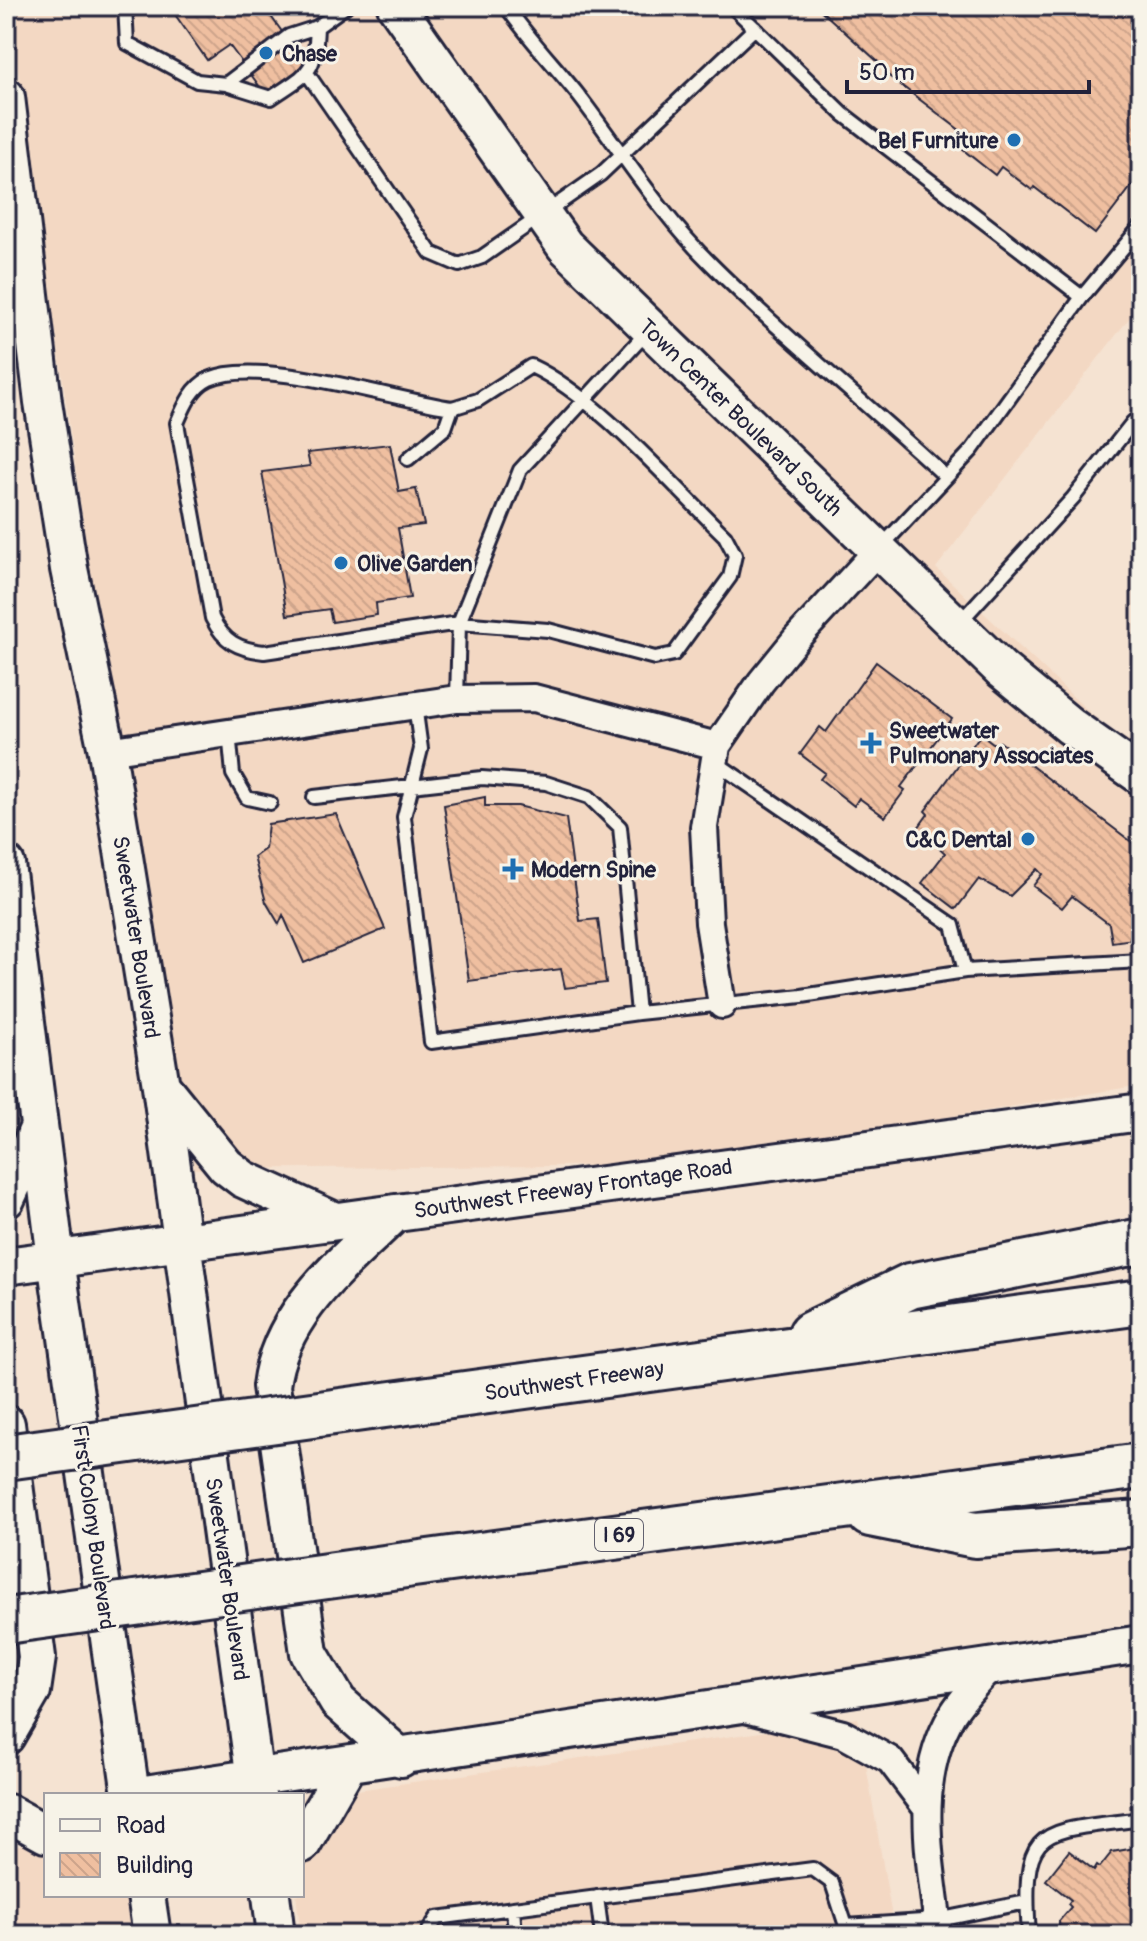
<svg xmlns="http://www.w3.org/2000/svg" width="1147" height="1941" font-family="Pangolin,sans-serif">
  <defs>
    <pattern id="building-back-hatch" width="6" height="6" patternUnits="userSpaceOnUse" patternTransform="scale(2)"><rect width="6" height="6" fill="#efbfa0"/><path d="M-1 5l2 2M0 0l6 6M5-1l2 2" fill="none" stroke="#cda48b"/></pattern>
  </defs>
  <rect width="100%" height="100%" fill="#f5e3d2"/>
  <filter id="ink" filterUnits="userSpaceOnUse"><feTurbulence type="fractalNoise" baseFrequency=".0125" numOctaves="2"/><feDisplacementMap in="SourceGraphic" scale="16" xChannelSelector="R" yChannelSelector="G"/><feConvolveMatrix kernelMatrix="1 2 1 2 8 2 1 2 1" color-interpolation-filters="sRGB"/></filter>
  <g filter="url(#ink)">
    <path fill="#f3d8c3" d="M9 6H1141V303L936 568 1102 724 1141 748V1085L660 1165 194 1169 114 736Z
      M858 1718 895 1935H301L296 1895H302V1798Z
      M46 1842V1895H126L132 1935H6V1848Z"/>
    <path fill="url(#building-back-hatch)" stroke="#22223b" stroke-width="2" d="M169 6H282L270 15 306 65 266 95 229 45 207 60Z
      M816 6H1141V174L1095 234 1034 187 1032 190 1001 167 995 175 962 149 970 138 885 73 887 70Z
      M390 444 399 492 416 489 424 525 398 528 410 598 376 603 377 615 332 622 329 609 287 615 262 472 310 466 307 453Z
      M876 662 952 719 901 787 905 790 885 817 859 798 854 806 820 779 825 773 800 754 820 727 826 732Z
      M981 734 997 746 1000 742 1141 849V938L1112 942 1109 924 1072 896 1062 908 1033 886 1042 874 1037 869 1010 896 979 879 956 909 922 883 945 853 918 828 928 814 925 811Z
      M485 797V806H518L566 818 580 921 598 919 606 983 565 988 561 969 469 981 444 805Z
      M336 814 385 929 304 963 283 915 279 924 266 902 254 857 265 849 268 824Z
      M1141 1847V1935H1060L1059 1921 1071 1907 1068 1904 1071 1900 1046 1880 1069 1851 1094 1870 1097 1865 1100 1867 1112 1852Z"/>
    <g fill="none" stroke-linecap="round" stroke-linejoin="round">
      <g stroke="#22223b" stroke-width="18">
        <path id="lane" d="M125 6 127 43 197 81 226 84 271 98C309 72 315 75 317 27
          M506 6C528 38 555 66 579 96 622 152 660 214 711 264 786 339 869 405 946 477
          M732 6 843 114 1082 297 972 450 881 547
          M307 73 431 253 459 265 482 257 601 174 755 28
          M226 84 289 36 317 27 346 6
          M1082 297 1141 226
          M531 366C596 396 671 484 725 536L735 555 730 577 674 654 655 658 548 630 459 623 264 652C238 649 224 642 212 618L177 423C184 407 192 387 209 379 260 356 395 400 452 408L478 400Z
          M408 459 445 428 452 408
          M959 623 1073 498 1133 422 1141 429
          M457 699 459 623 520 470 647 332
          M415 705 421 749 404 817 431 1042 638 1013 802 996 965 971 1141 961
          M229 732 233 774 247 798 270 803
          M715 762 953 925 965 971
          M314 797 482 778 546 783 589 797 620 827 638 1013
          M597 1897 602 1935
          M513 1908 515 1935
          M426 1935 437 1918 813 1869 832 1883 846 1926 938 1920 1027 1902
          M1029 1935C1021 1822 1040 1833 1141 1819"/>
      </g>
      <g stroke="#22223b" stroke-width="32">
        <path id="street" d="M107 751 457 699 534 698 717 746
          M722 1005 709 923 704 827 717 746 761 682 796 639 879 549
          M745 1709 843 1734 890 1760 925 1806
          M939 1935C931 1862 912 1783 952 1715 962 1698 978 1683 991 1667"/>
      </g>
      <g stroke="#22223b" stroke-width="42">
        <path id="secondary" d="M396 6 565 246 1001 669 1070 726 1141 776
          M6 97 43 402 69 569 107 751 161 1086 257 1795
          M6 864 56 1259 131 1795
          M162 1087 226 1166 243 1179 335 1221
          M6 1199 39 1127
          M395 1213C344 1263 280 1311 271 1386L309 1653 338 1702 401 1758
          M6 1266 1141 1112
          M6 1424 37 1657 32 1691 6 1736
          M138 1795 1141 1644
          M8 1813 46 1834
          M302 1844 347 1766
          M146 1895 152 1935
          M271 1895 276 1935"/>
      </g>
      <g stroke="#22223b" stroke-width="50">
        <path id="highway" d="M811 1334 910 1286 1141 1241
          M370 1407 1141 1302
          M870 1514 975 1535 1141 1523
          M406 1565 1141 1466"/>
      </g>
      <use href="#lane" stroke="#f7f3e8" stroke-width="12"/>
      <use href="#street" stroke="#f7f3e8" stroke-width="26"/>
      <use href="#secondary" stroke="#f7f3e8" stroke-width="36"/>
      <use href="#highway" stroke="#f7f3e8" stroke-width="44"/>
      <g stroke="#22223b" stroke-width="50" stroke-linecap="butt">
        <path id="highway-bridge" d="M6 1457 370 1407
          M6 1621 406 1565"/>
      </g>
      <use href="#highway-bridge" stroke="#f7f3e8" stroke-width="44"/>
    </g>
  </g>
  <g fill="#1f6fb2" stroke="#f7f3e8" stroke-width="3">
    <circle cx="266" cy="53" r="8"/>
    <circle cx="1014" cy="140" r="8"/>
    <circle cx="341" cy="563" r="8"/>
    <path d="M867 731h8v8h8v8h-8v8h-8v-8h-8v-8h8z"/>
    <circle cx="1028" cy="839" r="8"/>
    <path d="M509 857h8v8h8v8h-8v8h-8v-8h-8v-8h8z"/>
  </g>
  <g text-anchor="middle" stroke-width="6" stroke-linejoin="round" paint-order="stroke">
    <rect fill="#f7f3e8" stroke="#62616f" stroke-width="2" x="595" y="1519" width="48" height="32" rx="6"/>
    <g font-size="20" font-weight="bold" fill="#22223b">
      <text x="619" y="1542">I 69</text>
    </g>
    <g font-size="22" font-weight="bold" fill="#22223b" stroke="#f7f3e8" text-anchor="start">
      <text x="282" y="61">Chase</text>
      <text x="998" y="148" text-anchor="end">Bel Furniture</text>
      <text x="357" y="571">Olive Garden</text>
      <text x="889" y="738">Sweetwater<tspan x="889" dy="25">Pulmonary Associates</tspan></text>
      <text x="1012" y="847" text-anchor="end">C&amp;C Dental</text>
      <text x="531" y="877">Modern Spine</text>
    </g>
    <g font-size="22" fill="#22223b" stroke="#f7f3e8">
      <text transform="translate(741 417) rotate(44)" y="8">Town Center Boulevard South</text>
      <text transform="translate(137 937) rotate(81)" y="8">Sweetwater Boulevard</text>
      <text transform="translate(573 1188) rotate(-8)" y="8">Southwest Freeway Frontage Road</text>
      <text transform="translate(574 1380) rotate(-8)" y="8">Southwest Freeway</text>
      <text transform="translate(94 1527) rotate(82)" y="8">First Colony Boulevard</text>
      <text transform="translate(228 1579) rotate(82)" y="8">Sweetwater Boulevard</text>
    </g>
  </g>
  <rect width="1147" height="1941" fill="none" stroke="#f7f3e8" stroke-width="32"/>
  <rect x="16" y="16" width="1115" height="1909" fill="none" stroke="#22223b" stroke-width="3" filter="url(#ink)"/>
  <rect x="44" y="1793" width="260" height="104" fill="#f7f3e8" stroke="#a29fa3" stroke-width="2"/>
  <rect x="60" y="1819" width="40" height="12" fill="#f7f3e8" stroke="#a29fa3" stroke-width="2"/>
  <text x="116" y="1833" font-size="24" fill="#22223b">Road</text>
  <rect x="60" y="1853" width="40" height="24" fill="url(#building-back-hatch)" stroke="#a29fa3" stroke-width="2"/>
  <text x="116" y="1873" font-size="24" fill="#22223b">Building</text>
  <path d="M847 80v12h242v-12" fill="none" stroke="#22223b" stroke-width="4"/>
  <text x="859" y="80" font-size="24" fill="#22223b" stroke="#f7f3e8" stroke-width="6" paint-order="stroke">50 m</text>
</svg>
